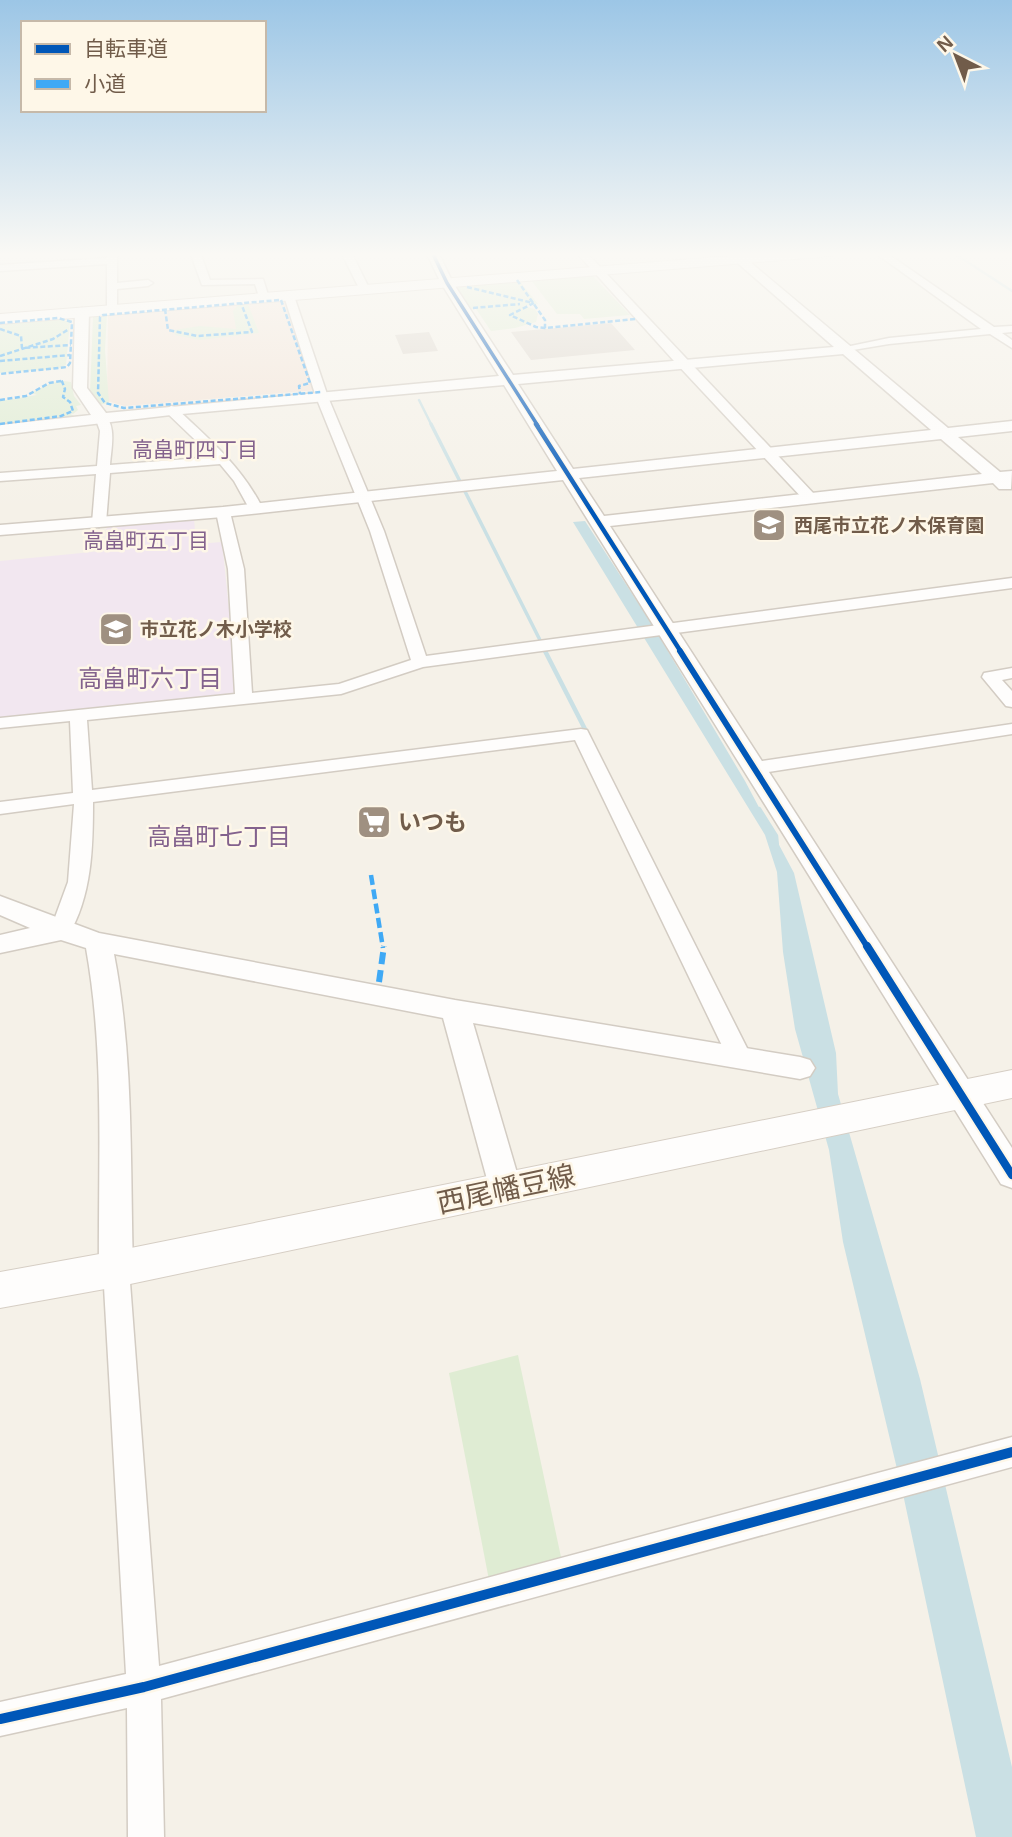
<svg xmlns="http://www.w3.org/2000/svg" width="1012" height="1837" font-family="Helvetica,'Noto Sans JP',sans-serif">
  <rect width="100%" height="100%" fill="#f5f1e8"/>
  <path fill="#f3e4d8" d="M287 301 318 390 125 406 107 401 108 315Z"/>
  <path fill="#f2e7f0" d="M194 519 196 544 222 542 238 696 0 721V561L102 551 107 527Z"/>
  <path fill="#dfecd3" d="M592 275 630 315 584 319 580 314H557L531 280Z
    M518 279 538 304 523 306 535 309 538 314 536 322 515 328 491 331 476 309H470L458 288 464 283Z
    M248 304 259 333 200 340 175 335 174 330 200 326 236 329 233 311 238 305Z
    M107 313 105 350 109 403 98 405 90 393 93 317Z
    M58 319 70 322 66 365 57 369 0 373V324Z
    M64 381 71 382 74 396 81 405 76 406 78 410 73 414 67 412 74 416 0 428V401L37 395 31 393 51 383Z
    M518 1355 561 1557 489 1580 449 1373Z"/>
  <path fill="#cae0e4" d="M585 521 653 626 745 781 794 873 836 1053 838 1094 920 1379 1012 1767V1837H976L903 1494 843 1242 829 1150 795 1029 783 952 777 872 765 835 573 522Z"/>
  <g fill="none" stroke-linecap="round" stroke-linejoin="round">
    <path stroke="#cae0e4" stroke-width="2.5" d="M952 252 1012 291
      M419 400 432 426"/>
    <path stroke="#cae0e4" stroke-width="3.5" d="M431 424 546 652"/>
    <path stroke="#cae0e4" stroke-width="4.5" d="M545 651 588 735
      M759 809 776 836 777 847"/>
  </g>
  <path fill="#ded7ce" d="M611 323 635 350 531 360 511 332Z
    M429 332 438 351 403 354 395 335Z"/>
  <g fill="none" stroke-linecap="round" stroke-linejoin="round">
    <g stroke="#d3ccc3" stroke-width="3">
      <path id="minor" d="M107 252H117V283L148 280 153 283 148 286 117 289V310L112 313 107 310V264L0 271V265L107 258Z
        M190 252H200L210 280 263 279 269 298 260 300 255 284 202 285Z
        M341 252H351L370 290 369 292 360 290Z
        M576 252H586L815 495V501H805L674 361Z
        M874 252H885L994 327 1012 326V332L1002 333 1012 340V348L990 334 889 344 841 352V348L889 338 981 329Z
        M289 293 294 296 328 397 384 531 426 656 1012 578V588L423 667 341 694 87 720 92 790 581 729 587 730 751 1056 747 1062 739 1065 731 1062 727 1056 575 740 93 802C93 847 92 896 68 936L61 938 54 936 50 931 68 882 74 804 0 814V802L73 793 70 721 0 728V718L235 694 228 569 216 512 218 509 223 508 230 512 244 569 252 693 339 684 411 660 370 531 316 397 284 296Z
        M171 406 175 407C208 438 241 466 262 507L260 510H250L234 481 220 464 110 473 106 523 99 527 92 523 96 474 0 481V473L97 466 100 431 95 417 101 413C118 421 111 449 110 465L213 457 167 413 165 410Z
        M1012 668V678L1002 680 1012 691V707L1006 706 982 677 984 673Z
        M1012 724V734L756 774 747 768 756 762Z
        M116 1257 126 1261 129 1269 159 1666 1012 1437V1467L161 1699 164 1837H128L127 1708 0 1736V1702L126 1674 103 1269 106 1261Z"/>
    </g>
    <g stroke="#d3ccc3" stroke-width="3">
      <path id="tertiary" d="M426 252H438L453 283 513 375 834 347 725 252H738L948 428 1012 421V431L958 437 1000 472 1012 471 1011 489H999L993 483 610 526 1012 1148V1188L1001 1184 563 480 223 517 0 535V525L223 507 557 471 504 385 171 415 0 435V425L91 415 73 388 75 312 82 308 89 312 87 388 106 413 499 376 441 283ZM843 354 931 430 573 469 518 384ZM941 439 982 474 604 516 579 478Z
        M0 896 99 933 455 1000 800 1057 810 1060 815 1068 810 1076 800 1079 473 1023 522 1190 517 1199 506 1203 495 1199 490 1190 443 1018 114 954C134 1057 130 1165 133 1269L128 1279 116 1284 104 1279 99 1269C98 1162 105 1053 86 948L61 940 0 953V935L30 928 0 915Z"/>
    </g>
    <g stroke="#d6cec4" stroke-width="2">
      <path id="secondary" d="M781 252H838L831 256 0 324V314Z
        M1012 1070V1098L116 1287 0 1308V1272L116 1251Z"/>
    </g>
    <use href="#minor" fill="#fefdfc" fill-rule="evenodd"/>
    <use href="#tertiary" fill="#fefdfc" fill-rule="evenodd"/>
    <use href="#secondary" fill="#fefdfc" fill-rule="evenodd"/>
    <path stroke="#3fa9f5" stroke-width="2.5" stroke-dasharray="5 2.5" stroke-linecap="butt" d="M517 280 545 320V328
      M467 287 533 303
      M279 300 103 315 100 317 98 393 105 403 124 408 321 392
      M281 300 310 383 299 386 300 394
      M534 303 510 315 536 327 545 328 636 319
      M473 308 520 304
      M165 309 168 330 197 336 252 332 241 303
      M0 323 58 318 72 322 70 363 67 367 0 374
      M0 329 21 336 22 348 71 345
      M0 356 53 339 69 329
      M0 361 70 355
      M0 400 26 396 49 383 61 381
      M0 424 61 416 73 411 70 402 63 397 65 389 61 379"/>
    <path stroke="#3fa9f5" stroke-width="4.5" stroke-dasharray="10 4.5" stroke-linecap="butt" d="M371 875 383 948"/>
    <path stroke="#3fa9f5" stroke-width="6" stroke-dasharray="12 6" stroke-linecap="butt" d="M379 982 384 946"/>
    <g stroke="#fef7e8" stroke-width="6">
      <path id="cycleway-far4" d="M432 252 447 283 538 426"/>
    </g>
    <g stroke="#fef7e8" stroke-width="7">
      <path id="cycleway-far3" d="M536 424 681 652"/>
    </g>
    <g stroke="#fef7e8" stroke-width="10">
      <path id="cycleway-far2" d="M680 651 868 948"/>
    </g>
    <g stroke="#fef7e8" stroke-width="12">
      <path id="cycleway-far1" d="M867 946 1012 1175"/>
    </g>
    <g stroke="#fef7e8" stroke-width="15">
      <path id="cycleway" d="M0 1719 144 1687 1012 1452"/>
    </g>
    <use href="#cycleway-far4" stroke="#0057b8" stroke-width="3.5"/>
    <use href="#cycleway-far3" stroke="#0057b8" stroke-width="4.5"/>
    <use href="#cycleway-far2" stroke="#0057b8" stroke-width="6"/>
    <use href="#cycleway-far1" stroke="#0057b8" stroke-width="8"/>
    <use href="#cycleway" stroke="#0057b8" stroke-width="10"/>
  </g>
  <linearGradient id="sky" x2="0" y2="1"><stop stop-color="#9cc6e6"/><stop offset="0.5" stop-color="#faf9f5"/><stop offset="1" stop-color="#faf9f5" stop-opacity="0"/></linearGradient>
  <rect width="1012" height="509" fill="url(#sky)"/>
  <defs>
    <g id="school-square" transform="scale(1.75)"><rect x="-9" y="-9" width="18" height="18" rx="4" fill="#9f9081" stroke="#fef7e8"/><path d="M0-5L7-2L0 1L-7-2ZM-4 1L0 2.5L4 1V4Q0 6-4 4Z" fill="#fff"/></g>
    <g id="supermarket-square" transform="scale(1.75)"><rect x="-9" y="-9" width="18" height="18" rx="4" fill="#9f9081" stroke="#fef7e8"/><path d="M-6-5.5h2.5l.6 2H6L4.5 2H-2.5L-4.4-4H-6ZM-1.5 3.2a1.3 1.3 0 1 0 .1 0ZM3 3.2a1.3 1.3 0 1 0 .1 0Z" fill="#fff"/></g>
  </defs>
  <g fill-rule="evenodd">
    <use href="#school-square" x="769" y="525"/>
    <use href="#school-square" x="116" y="629"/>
    <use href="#supermarket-square" x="374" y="822"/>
  </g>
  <g text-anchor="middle" stroke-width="5" stroke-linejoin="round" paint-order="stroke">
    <g font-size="19" font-weight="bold" fill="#715c4a" stroke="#fef7e8" text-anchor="start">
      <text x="794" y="532">西尾市立花ノ木保育園</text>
      <text x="140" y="636">市立花ノ木小学校</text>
    </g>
    <g font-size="21" fill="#83628d" stroke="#fef7e8">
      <text x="195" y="457">高畠町四丁目</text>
      <text x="146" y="548">高畠町五丁目</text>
    </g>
    <g font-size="23" font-weight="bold" fill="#715c4a" stroke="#fef7e8" text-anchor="start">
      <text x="398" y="830">いつも</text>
    </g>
    <g font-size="24" fill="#83628d" stroke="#fef7e8">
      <text x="150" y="687">高畠町六丁目</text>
      <text x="219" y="845">高畠町七丁目</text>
    </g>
    <g font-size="28" fill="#715c4a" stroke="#fef7e8">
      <text transform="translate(506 1189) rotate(-12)" y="10">西尾幡豆線</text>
    </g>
  </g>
  <rect x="21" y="21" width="245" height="91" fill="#fef7e8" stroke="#c6b9a9" stroke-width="2"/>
  <rect x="35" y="44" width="35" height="10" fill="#0057b8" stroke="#c6b9a9" stroke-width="2"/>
  <text x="84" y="56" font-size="21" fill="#715c4a">自転車道</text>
  <rect x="35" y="79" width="35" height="10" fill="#3fa9f5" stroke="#c6b9a9" stroke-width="2"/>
  <text x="84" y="91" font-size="21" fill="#715c4a">小道</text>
  <g transform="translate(956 56) rotate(318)" stroke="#fef7e8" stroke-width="5" paint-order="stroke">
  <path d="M0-5L12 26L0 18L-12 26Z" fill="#715c4a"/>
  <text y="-10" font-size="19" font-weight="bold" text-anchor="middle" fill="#715c4a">N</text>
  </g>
</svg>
